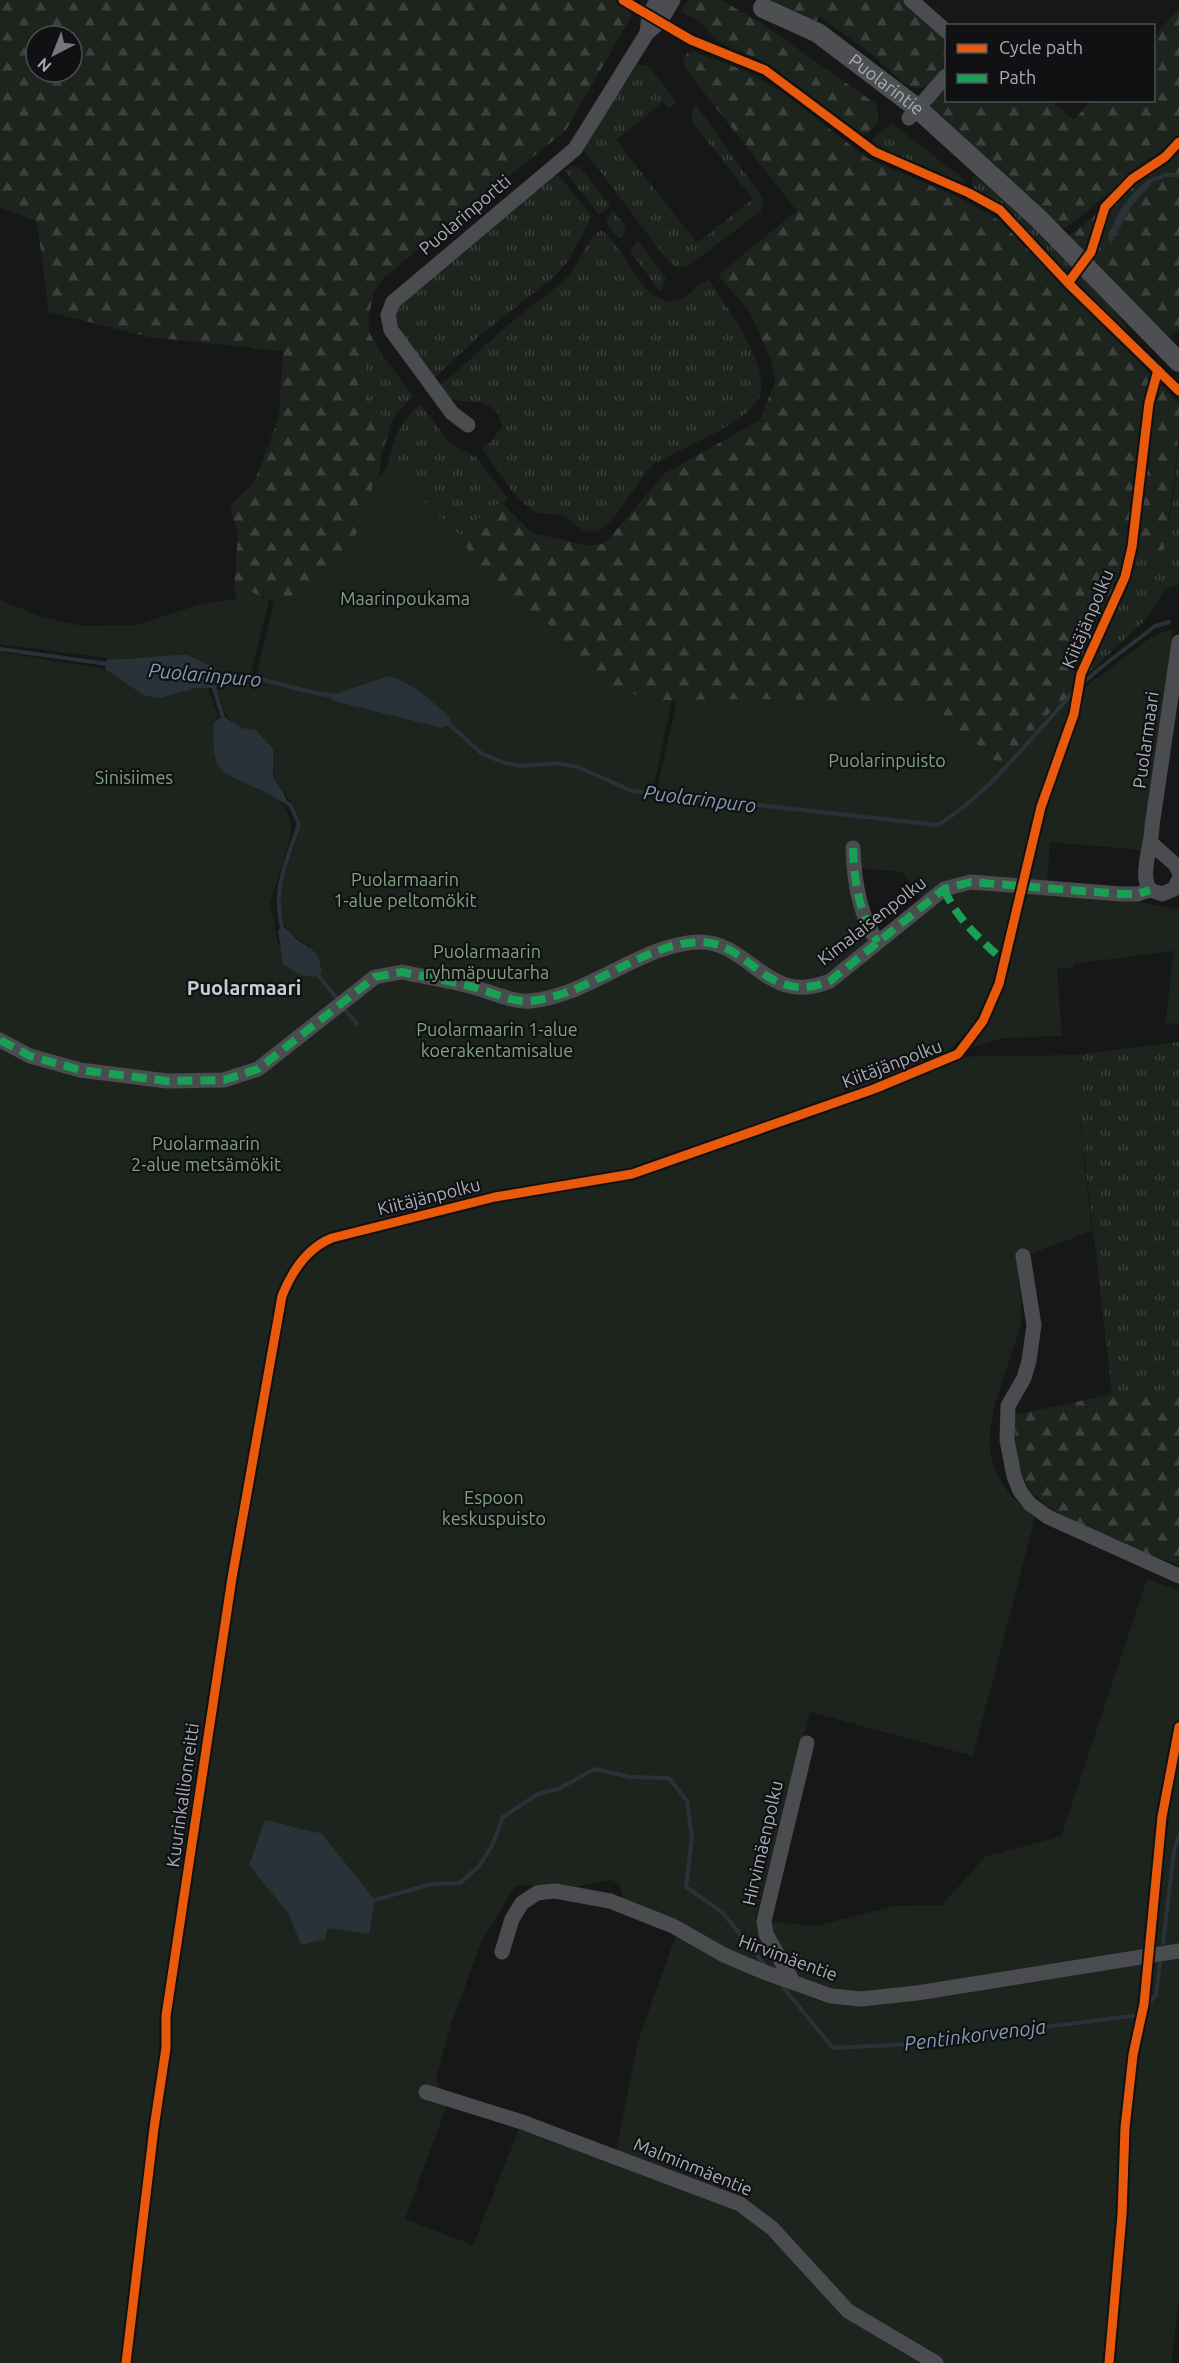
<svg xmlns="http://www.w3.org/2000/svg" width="1179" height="2363" font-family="Ubuntu,sans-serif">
  <defs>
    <pattern id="grass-tufts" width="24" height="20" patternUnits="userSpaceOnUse" patternTransform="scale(1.5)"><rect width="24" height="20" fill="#1d241e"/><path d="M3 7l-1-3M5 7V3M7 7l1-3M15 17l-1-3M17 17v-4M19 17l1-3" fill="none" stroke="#3b413d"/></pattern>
    <pattern id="forest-firs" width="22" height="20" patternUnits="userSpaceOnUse" patternTransform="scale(1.5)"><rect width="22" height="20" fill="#1d241e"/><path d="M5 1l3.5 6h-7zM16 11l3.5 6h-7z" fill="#3b413d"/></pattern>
  </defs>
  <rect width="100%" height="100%" fill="#171717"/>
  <path fill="url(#grass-tufts)" d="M638 64 648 66 677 102 669 108 663 102 616 140 697 243 753 199 692 122 693 107 696 105 763 198 761 211 687 267H676L667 260 584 150V144Z
    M891 123 956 173 965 182V188L874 150 870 146V142Z
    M571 167H580L610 206 599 215 565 171Z
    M972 175C1004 194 1119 304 1130 335L1112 323 1073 286 1075 275 1065 277 1007 214 974 193Z
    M554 176H559L592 216 568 261 556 275 481 335 435 377H430L400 335 394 320 402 301Z
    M613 210 624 224 626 231 621 238H618L605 221Z
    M601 230C626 246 639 303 673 301 687 301 696 283 709 280 726 307 769 362 760 395 752 422 679 448 655 464 637 476 613 534 591 532 580 531 574 522 564 517 554 511 544 517 534 511 512 498 497 467 482 448L491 442 502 427C499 399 474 403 452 400L438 386C464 368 484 345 508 325 527 309 548 296 566 278 581 264 584 241 601 230Z
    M638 241 666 278 662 289 659 290 630 251Z
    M381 353 413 396 396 414 391 425 365 394 366 356 375 357Z
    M420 404 451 444 476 457 508 499 503 504 495 505 475 565 379 514C386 475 388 430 420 404Z
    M1179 441V584L1165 590 1146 619 1090 672 1078 688 1081 674 1125 577 1132 547 1161 559 1173 499Z
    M1179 1042V1398L1112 1394 1073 1055Z"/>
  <path fill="url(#forest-firs)" fill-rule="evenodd" d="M0 0H616L631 13V17L566 130 418 249 384 278 374 291 368 321 370 334 381 353 375 357 366 356 365 394 391 425 381 456 379 477 373 483 371 497 355 537 303 593 274 602 244 589H234L238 535 230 506 254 483 279 417 283 351 149 337 49 312 37 221 0 208ZM36 36H72V72H36Z
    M688 0H721L761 23 876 104 879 121 868 133 862 134 767 63 721 43 699 21 681 11Z
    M766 0H905L946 36V68L930 87 915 88 904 84 872 54 820 17 815 23Z
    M1179 8V137L1067 227H1061L1034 199 1007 180 930 113 932 102 946 85V100L1051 101 1074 120 1091 101 1154 100V37Z
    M695 52 748 72 782 92 867 158 962 199 1000 221 1179 403C1179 457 1171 507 1161 560L1132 548 1125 577 1073 695 1052 711 1001 767C967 734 949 719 904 702L651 700 618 689 596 678 572 659 556 632 545 621 523 611 475 565 460 535 495 504H503L532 533 590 546 605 543 664 474 760 420 775 382 772 363 750 312 718 275 797 211 688 72 683 61 687 53Z
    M1179 148V329L1170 337C1148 317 1076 261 1069 236Z
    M1112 1394 1179 1398V1565C1136 1549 1044 1521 1024 1479 1015 1461 1015 1435 1015 1415Z"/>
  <path fill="#1d241e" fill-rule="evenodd" d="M388 468 460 535 476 565 523 611 545 621 556 632 572 659 596 678 618 689 651 700H672L652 795H656L677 700 766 699 904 702 938 715 939 711 1001 767 1052 710 1079 688 1085 687 1151 637 1173 629 1143 852 1133 849 1050 842 1047 882 1021 889 997 981 972 1026 943 1057 1073 1055 1092 1231 1016 1259C1018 1279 1023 1302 1021 1323 1019 1334 1013 1347 1010 1358 987 1427 971 1466 1035 1518L973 1756 810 1712 755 1920 815 1926 894 1906 942 1905 985 1857 1061 1836 1147 1579 1179 1591V2299L1171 2363H0V652L105 669 146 696 160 698 197 688H208L218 716 214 722 215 759 284 805 291 824 289 843 270 903 278 943 301 974 309 978 310 946C256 923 289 866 300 826L295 807 273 778 274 770 256 731C226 725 225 714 215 687L224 681 223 673 176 655 145 660H120L0 644V600L37 615 82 626 137 625 205 603 237 599 234 589H244L269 601 250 677 255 680 274 602 303 593 355 537 371 497 373 483ZM858 868 902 872 920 896 922 911 887 943 875 929ZM610 1880 619 1883 623 1899 676 1935 638 2041 615 2156 522 2122 473 2245 405 2219 448 2102 436 2080 450 2027 483 1938 516 1885 575 1887Z
    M1027 893 1116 897 1179 910V1023L1165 1024 1174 951 1073 964V968L1057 969 1062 1036 1004 1038 970 1048 1000 992Z"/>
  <path fill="#2a3239" d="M1148 180 1151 184 1131 207 1111 244 1108 240C1114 216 1128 195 1148 180Z
    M188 655 223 673 224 681 214 688H197L160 698 145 696 105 669 107 659C135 661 160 654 188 655Z
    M389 676C412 683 434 702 451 719L450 724 442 728 334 701 330 696Z
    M223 716 242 728 256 730 273 749V778L283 792 288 804C280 803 271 795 263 791 219 771 211 775 214 722Z
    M281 926C289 929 293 937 300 942 316 951 318 953 322 972 312 983 294 972 283 964L278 931Z
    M265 1820C284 1823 302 1831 321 1833L375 1900 369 1934 328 1928 325 1939 301 1945 289 1914 249 1865Z"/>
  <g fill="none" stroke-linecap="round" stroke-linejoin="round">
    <path stroke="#2a3239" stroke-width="4" d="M1150 181 1166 175H1179
      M0 649 108 664
      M222 677C257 672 298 693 335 696
      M213 685 224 721
      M448 723 482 754 505 763 521 766 557 763 578 767 632 791 938 825C993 791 1031 736 1076 690 1099 666 1129 647 1155 626L1169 622
      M283 930C271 889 287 862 299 824L291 806 286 802
      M316 973 338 1000
      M342 1006 357 1024
      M375 1900 431 1884 460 1883 479 1866 492 1846 503 1817 538 1794 558 1789 595 1769 631 1777 669 1778 687 1801 692 1837 686 1887 722 1912 765 1965
      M1163 1943 1174 1851 1179 1835
      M783 1987 833 2048 913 2044 1139 2015 1156 1995 1160 1964"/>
    <path stroke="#4b4c50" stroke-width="15" d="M911 0 946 31
      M647 33 649 15 657 0
      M909 118 946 76
      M468 425 452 413 391 330 388 315 393 302 575 149 647 33 660 22 673 0
      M1179 642 1152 826C1152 847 1139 874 1150 890L1162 894 1174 889 1179 879
      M1152 844 1176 865 1179 872
      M853 848C854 879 859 916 878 942
      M0 1040 30 1056 80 1070 167 1081 224 1080 258 1069 375 977 402 972C424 977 447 980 469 986 487 990 512 1003 531 1001 591 995 644 942 701 942 751 943 767 1007 830 981L944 889 971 882 1121 894H1138L1150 890
      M1023 1256 1034 1325 1029 1361 1024 1378 1008 1406 1007 1440 1014 1476 1020 1491 1030 1504 1048 1517 1179 1576
      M502 1952 512 1919 522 1903 537 1893 555 1891 610 1901 673 1926 724 1955 764 1972 831 1996 861 1999 917 1993 1179 1951
      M793 1982 766 1934 764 1921 807 1743
      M426 2092 522 2122 740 2204 772 2228 848 2311 936 2363"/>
    <path stroke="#4d4f52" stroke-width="20" id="s1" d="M763 8 818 33 917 108 1038 218 1179 362"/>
    <path stroke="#1a9f57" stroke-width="8" stroke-dasharray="15 8" stroke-linecap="butt" d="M853 848C854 879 859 916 878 942
      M944 889C957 920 982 941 1006 963
      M0 1040 30 1056 80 1070 167 1081 224 1080 258 1069 375 977 402 972C424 977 447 980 469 986 487 990 512 1003 531 1001 591 995 644 942 701 942 751 943 767 1007 830 981L944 889 971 882 1121 894H1138L1150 890"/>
    <g stroke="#111113" stroke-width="13">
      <path id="cycleway" d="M623 0 691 40 765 70 875 152 969 193 1000 210 1068 283 1179 391
        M1068 283 1091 252 1105 207 1132 179 1165 157 1179 142
        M126 2363 154 2128 166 2048V2016L232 1578 282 1296C292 1271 307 1248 332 1238L495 1197 632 1174 874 1089 958 1054 983 1021 999 984 1041 807 1074 714 1081 674 1125 577 1132 547 1149 403 1158 370
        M1109 2363 1122 2215 1125 2128 1133 2055 1144 2004 1162 1817 1179 1727"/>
    </g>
    <use href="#cycleway" stroke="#e8590c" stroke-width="9"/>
  </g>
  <g text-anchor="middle" stroke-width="4.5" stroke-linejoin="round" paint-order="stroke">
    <g font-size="18" fill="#a8adb8" stroke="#111113">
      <text dy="6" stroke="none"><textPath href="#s1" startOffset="146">Puolarintie</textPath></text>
      <text transform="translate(465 215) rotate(-40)" y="6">Puolarinportti</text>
      <text transform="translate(1088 619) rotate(-67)" y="6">Kiitäjänpolku</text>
      <text transform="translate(1146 740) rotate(-82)" y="6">Puolarmaari</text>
      <text transform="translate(872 921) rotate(-38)" y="6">Kimalaisenpolku</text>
      <text transform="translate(892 1064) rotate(-21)" y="6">Kiitäjänpolku</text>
      <text transform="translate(429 1197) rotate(-14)" y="6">Kiitäjänpolku</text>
      <text transform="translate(183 1795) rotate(-82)" y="6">Kuurinkallionreitti</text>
      <text transform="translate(763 1843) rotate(-77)" y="6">Hirvimäenpolku</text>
      <text transform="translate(788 1958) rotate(20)" y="6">Hirvimäentie</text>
      <text transform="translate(693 2167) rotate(22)" y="6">Malminmäentie</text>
    </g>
    <g font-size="18" fill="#7fa381" stroke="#111113">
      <text x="405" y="605">Maarinpoukama</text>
      <text x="887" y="767">Puolarinpuisto</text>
      <text x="134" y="784">Sinisiimes</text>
      <text x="405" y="886">Puolarmaarin<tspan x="405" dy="21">1-alue peltomökit</tspan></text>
      <text x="487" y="958">Puolarmaarin<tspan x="487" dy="21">ryhmäpuutarha</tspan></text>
      <text x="497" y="1036">Puolarmaarin 1-alue<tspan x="497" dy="21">koerakentamisalue</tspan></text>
      <text x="206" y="1150">Puolarmaarin<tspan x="206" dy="21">2-alue metsämökit</tspan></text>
      <text x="494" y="1504">Espoon<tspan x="494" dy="21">keskuspuisto</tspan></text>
    </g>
    <g font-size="20" font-style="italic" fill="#7f9bb3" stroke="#111113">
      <text transform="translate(205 675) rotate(5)" y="7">Puolarinpuro</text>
      <text transform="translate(700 799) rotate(7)" y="7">Puolarinpuro</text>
      <text transform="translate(975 2035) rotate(-7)" y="7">Pentinkorvenoja</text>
    </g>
    <g font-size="20" font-weight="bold" fill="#c9ccd4" stroke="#111113">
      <text x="244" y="995">Puolarmaari</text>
    </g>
  </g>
  <rect x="945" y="24" width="210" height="78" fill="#111113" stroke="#4d4f55" stroke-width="1.5"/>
  <rect x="957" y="44" width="30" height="9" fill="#e8590c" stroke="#4d4f55" stroke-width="1.5"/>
  <text x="999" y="54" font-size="18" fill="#a8adb8">Cycle path</text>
  <rect x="957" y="74" width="30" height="9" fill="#1a9f57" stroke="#4d4f55" stroke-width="1.5"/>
  <text x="999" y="84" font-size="18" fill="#a8adb8">Path</text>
  <g transform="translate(54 54) rotate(222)"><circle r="28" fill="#111113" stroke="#4d4f55" stroke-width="1.5"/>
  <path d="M0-4.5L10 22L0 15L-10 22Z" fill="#757880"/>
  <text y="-9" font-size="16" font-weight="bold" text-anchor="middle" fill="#a8adb8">N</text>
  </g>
</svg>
